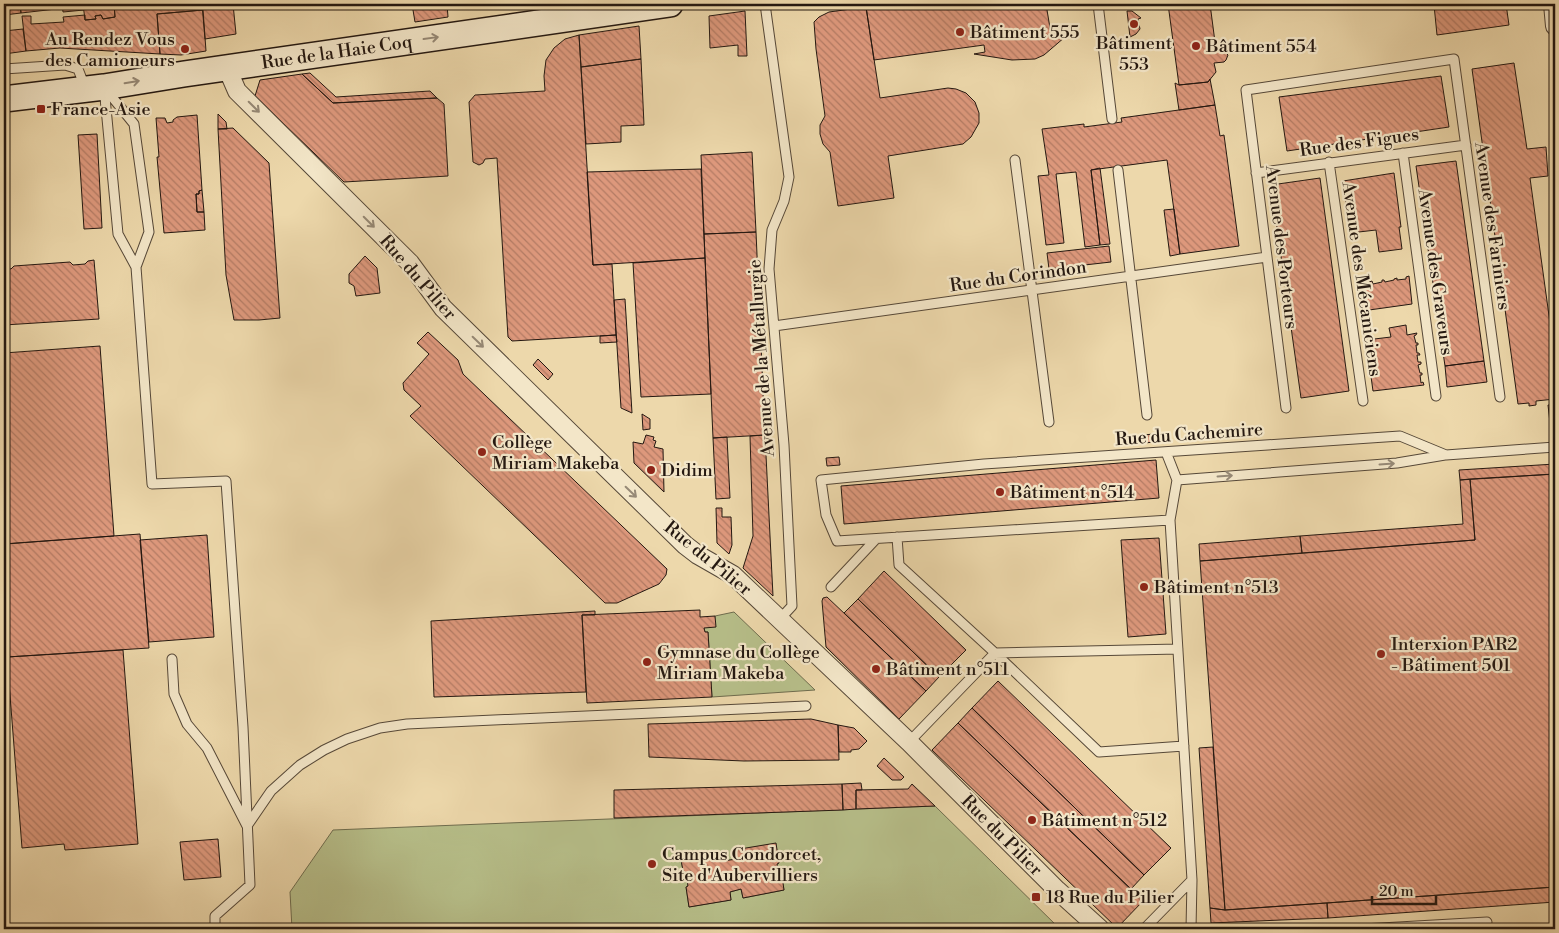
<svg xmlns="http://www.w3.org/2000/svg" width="1559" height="933" font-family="'Libre Bodoni',serif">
  <defs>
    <pattern id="building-back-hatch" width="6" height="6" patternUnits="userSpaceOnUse" patternTransform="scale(1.25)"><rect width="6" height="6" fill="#dd987c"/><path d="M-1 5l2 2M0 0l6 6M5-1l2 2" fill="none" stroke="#b37b64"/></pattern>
  </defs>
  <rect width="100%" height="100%" fill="#edd8ab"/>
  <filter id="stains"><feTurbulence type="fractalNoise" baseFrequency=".004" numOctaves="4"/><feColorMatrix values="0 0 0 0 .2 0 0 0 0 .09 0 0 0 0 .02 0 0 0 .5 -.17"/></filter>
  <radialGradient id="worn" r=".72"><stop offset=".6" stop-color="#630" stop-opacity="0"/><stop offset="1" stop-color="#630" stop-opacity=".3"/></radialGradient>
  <path fill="#b7bf8a" stroke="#6e6c4e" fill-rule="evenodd" d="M734 612 815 690 712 697 708 632H705L704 628 715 616Z
    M935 806 1060 929H292L290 892 333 830ZM777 850 779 863 777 864 778 870H781L784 890 743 898 741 889 730 892 731 900 689 907 686 887 688 886 687 880H685L681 860 723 852 724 861 736 859 734 851Z"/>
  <path fill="url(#building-back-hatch)" stroke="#241811" d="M20 4H55L56 9 21 13Z
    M20 4 21 13 4 15V6Z
    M62 4H83L84 10 63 12Z
    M83 4H114L115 17 103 19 101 15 95 16 96 19 85 20Z
    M114 4H202L203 10 157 14 160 54 60 48 26 51 22 16H31V24L64 22 63 17 85 15V20L96 19 95 16 101 15 103 19 115 17Z
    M202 4H233L236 34 205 39Z
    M412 4H447L448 17 415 22Z
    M447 4H509L447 8Z
    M885 4H1046L1051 34 1072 31 1044 55 1035 59 1012 60 974 54 985 52 984 45 874 60 866 7Z
    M1168 4H1210L1215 42 1228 55 1226 60 1224 62 1214 63 1216 72 1208 82 1179 85Z
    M1445 4H1506L1509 25 1437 35 1434 5Z
    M866 7 880 98 948 88 956 89 966 93 975 102 979 113V123L971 137 963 144 888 156 894 198 838 206 830 152 823 144 820 134V125L825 116 816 49 814 22 819 17 829 12Z
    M203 10 206 51 181 55 160 54 157 14Z
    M745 11 747 56H738V45L710 48 709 16Z
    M1127 11H1132L1141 18 1138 19 1140 29 1136 34 1130 37Z
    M639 26 641 59 581 67 579 35Z
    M23 29 26 51 4 54V31Z
    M579 35 593 265 612 264 616 335 512 341 508 337 497 158 485 159 483 163 479 165 473 162 469 102 475 95 545 91 544 76 546 60 554 48 565 39Z
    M641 59 644 125 621 126V142L586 144 581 67Z
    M1514 63 1527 149 1546 147 1548 176 1530 178 1555 359V399L1536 401V405L1529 406V403L1518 404 1472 69Z
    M310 73 336 97 430 91 437 98 333 103 302 74Z
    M302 74 333 103 437 98 444 104 448 176 344 182 255 96 260 80Z
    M1441 76 1449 127 1287 151 1279 97Z
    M1210 79 1215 105 1179 110 1175 83 1179 85 1208 82Z
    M1215 105 1220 136 1224 135 1239 246 1180 254 1167 160 1091 170 1100 245 1085 247 1076 172 1056 174 1064 243 1046 245 1038 176 1049 175 1042 129 1084 124V127L1122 122 1121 118Z
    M218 114 226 122 227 129H218Z
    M197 115 202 190 199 191V194H196L197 212H204L205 230 164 233 157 157H159L156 118H165L167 123 173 122V120L177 117Z
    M233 128 269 163 280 318 259 320H234L226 275 218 129Z
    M97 134 102 228 84 229 78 135Z
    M752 152 756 232 704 234 701 155Z
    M1456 161 1484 361 1445 366 1416 166Z
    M1100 168 1110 244 1100 245 1091 170Z
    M701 169 705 258 593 265 587 172Z
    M1394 173 1401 227H1399L1402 249 1379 252 1376 230 1350 233 1343 181Z
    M1320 178 1349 391 1301 398 1271 185Z
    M202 190 204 212H197L196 194H199V191Z
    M1174 209 1180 254 1170 256 1164 210Z
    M756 232 765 435 713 438 704 234Z
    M1109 246 1111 262 1049 269 1047 253Z
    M365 256 377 268 380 293 356 296 354 286 349 283V274Z
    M705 258 711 394 641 397 633 263Z
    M94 260 99 319 4 325V268L11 269 14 266 70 262 73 265 85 264 88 261Z
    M1409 276 1412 304 1362 311 1358 283H1360L1361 285 1370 284 1369 282 1372 281 1373 284 1382 282V280H1384L1385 282 1394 280V279L1397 278V280L1406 279V277Z
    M625 299 632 413 621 408 614 300Z
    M1406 325 1407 335 1417 333 1416 335 1414 336 1416 343H1418V345H1416L1417 353H1419L1420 355H1417L1418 362H1421V364L1418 365 1420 373H1422V375H1420L1421 383 1423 382 1424 385 1373 391 1366 340 1391 337 1389 328Z
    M428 332 458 360 463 374 667 569 666 575 659 584 617 603H605L410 416 421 406 404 390 403 383 429 354 417 343Z
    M616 335 617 342 600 343V336Z
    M100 346 114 536 4 544V353Z
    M538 359 553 374 548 380 533 365Z
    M1484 361 1487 382 1447 387 1445 366Z
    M1548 405H1555V422L1550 423Z
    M642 414 650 419V429L643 430Z
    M1154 434 1155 442 1144 443 1143 435Z
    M646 435 654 437 653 440 656 441 654 447 663 449 664 492 634 463 633 442 643 444Z
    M765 435 773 596 743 568 753 536 750 436Z
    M727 437 730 498 716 499 713 438Z
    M839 457 840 465 827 466 826 458Z
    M1156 460 1159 498 844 524 841 486Z
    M1555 464V474L1460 480 1459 470Z
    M1555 474V887L1225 910 1200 561 1475 540 1470 479Z
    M1470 479 1475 540 1302 553 1300 536 1463 524 1460 480Z
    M716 508H722V517H731L732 545 729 554 717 543Z
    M140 534 149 648 7 657 4 611V544Z
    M207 535 214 637 149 642 140 540Z
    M1300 536 1302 553 1200 561 1199 544Z
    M1159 538 1166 634 1128 637 1121 540Z
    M884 571 966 650 939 677 858 599Z
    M827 597 926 691 899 719 826 647 822 601 823 598Z
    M858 599 939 677 926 691 844 613Z
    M700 610V617L715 616 716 627 704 628 705 632H708L712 697 587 703 582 615Z
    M4 611 7 657H4Z
    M595 611V615H582L586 692 434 697 431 621Z
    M123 650 138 844 65 850 64 844 22 848 7 657Z
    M998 681 1171 848 1144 875 972 708Z
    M972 708 1144 875 1131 889 958 723Z
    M811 719 838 725 839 760 744 761 649 757 648 724Z
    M958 723 1143 901 1117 928 932 750Z
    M838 725 854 728 867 741 859 749 851 750V752H839Z
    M1213 747 1225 910 1210 908 1199 748Z
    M884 758 904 777 901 780H892L877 766Z
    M861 783 862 790H856V809L843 810 842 784Z
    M842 784 843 810 614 818V790Z
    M912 784 935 806 856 809V790L908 789Z
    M218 839 221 877 184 880 180 842Z
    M776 843 779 863 777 864 778 870H781L784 890 743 898 741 889 730 892 731 900 689 907 686 887 688 886 687 880 685 881 681 860 723 852 724 861 736 859 734 850Z
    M1555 887V902L1328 918 1327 903Z
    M1327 903 1328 918 1211 923 1210 908 1225 910Z"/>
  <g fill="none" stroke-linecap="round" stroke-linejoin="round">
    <g stroke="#564838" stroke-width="11">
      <path id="service" d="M765 4 789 177 784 201 772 230 769 269 784 445 792 606 779 620
        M1098 4 1112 119
        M4 69 65 65 78 69 85 87
        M104 87 134 124 149 232 136 267 118 234Z
        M1403 153 1436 396
        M1015 160 1049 422
        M1329 162 1363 401
        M1118 170 1147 415
        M1256 173 1466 145
        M136 267 152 484 226 481 243 727 250 885 215 916V929
        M774 326 1267 257
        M1286 408 1246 90 1454 59 1500 397
        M1177 480 1397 463 1445 455
        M1170 520 837 541 826 515 821 480 984 464 1400 436 1446 455 1555 447
        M897 537 899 565 995 653 1099 752 1184 746
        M831 587 876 539
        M172 659 174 694 187 724 207 748 247 826 271 791 300 765 324 750 347 739 380 728 407 724 806 706
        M909 742 995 653 1178 649
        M1144 929 1192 880 1170 520 1177 480 1166 452
        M1191 929 1192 880
        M1363 929 1487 922"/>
    </g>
    <g stroke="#564838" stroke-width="20">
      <path id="minor" d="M1553 4 1555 26
        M227 68 237 91 410 263 443 308 685 545 698 555 733 575 909 742 1057 890 1100 929"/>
    </g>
    <g stroke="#241811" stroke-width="28">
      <g id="secondary">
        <path id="s1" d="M4 99 104 87 184 74 670 4"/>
      </g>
    </g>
    <use href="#service" stroke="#f3e6c8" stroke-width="9"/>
    <use href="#minor" stroke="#f3e6c8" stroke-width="18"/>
    <use href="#secondary" stroke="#f3e6c8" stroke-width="25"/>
  </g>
  <defs><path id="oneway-shaft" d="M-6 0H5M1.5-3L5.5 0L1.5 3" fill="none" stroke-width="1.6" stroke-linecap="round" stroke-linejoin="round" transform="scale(1.25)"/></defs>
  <g stroke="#968976">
    <use href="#oneway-shaft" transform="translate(431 38) rotate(-8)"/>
    <use href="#oneway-shaft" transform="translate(132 82) rotate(-9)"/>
    <use href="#oneway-shaft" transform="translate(254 107) rotate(45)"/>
    <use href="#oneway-shaft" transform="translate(369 222) rotate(45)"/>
    <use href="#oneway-shaft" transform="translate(478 342) rotate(44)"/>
    <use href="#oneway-shaft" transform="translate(1387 464) rotate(-4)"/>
    <use href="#oneway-shaft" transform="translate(1225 476) rotate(-4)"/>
    <use href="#oneway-shaft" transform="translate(631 492) rotate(44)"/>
  </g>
  <g fill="#8f2418" stroke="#f3e6c8" stroke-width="2">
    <circle cx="1134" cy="24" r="5"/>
    <circle cx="960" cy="32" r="5"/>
    <circle cx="1196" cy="46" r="5"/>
    <circle cx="185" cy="49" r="5"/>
    <rect x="36" y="104" width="10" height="10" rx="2.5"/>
    <circle cx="482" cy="452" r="5"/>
    <circle cx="651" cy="470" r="5"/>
    <circle cx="1000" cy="492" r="5"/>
    <circle cx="1144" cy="587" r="5"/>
    <circle cx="1381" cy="654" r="5"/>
    <circle cx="647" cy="662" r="5"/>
    <circle cx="876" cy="669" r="5"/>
    <circle cx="1032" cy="820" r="5"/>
    <circle cx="652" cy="864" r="5"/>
    <rect x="1031" y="892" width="10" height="10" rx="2.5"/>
  </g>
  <g text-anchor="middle" stroke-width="4.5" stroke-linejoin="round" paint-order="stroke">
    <g font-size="18" fill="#241811" stroke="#f3e6c8" text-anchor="start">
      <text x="970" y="38">Bâtiment 555</text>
      <text x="175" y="45" text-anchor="end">Au Rendez Vous<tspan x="175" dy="21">des Camioneurs</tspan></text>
      <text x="1134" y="49" text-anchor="middle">Bâtiment<tspan x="1134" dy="21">553</tspan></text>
      <text x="1206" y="52">Bâtiment 554</text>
      <text x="51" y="115">France-Asie</text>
      <text x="492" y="448">Collège<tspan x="492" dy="21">Miriam Makeba</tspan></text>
      <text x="661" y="476">Didim</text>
      <text x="1010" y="498">Bâtiment n°514</text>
      <text x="1154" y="593">Bâtiment n°513</text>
      <text x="1391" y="650">Interxion PAR2<tspan x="1391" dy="21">- Bâtiment 501</tspan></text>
      <text x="657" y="658">Gymnase du Collège<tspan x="657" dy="21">Miriam Makeba</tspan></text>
      <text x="886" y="675">Bâtiment n°511</text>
      <text x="1042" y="826">Bâtiment n°512</text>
      <text x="662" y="860">Campus Condorcet,<tspan x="662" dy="21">Site d'Aubervilliers</tspan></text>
      <text x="1046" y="903">18 Rue du Pilier</text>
    </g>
    <g font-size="18" fill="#241811" stroke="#f3e6c8">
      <text dy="6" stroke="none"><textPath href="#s1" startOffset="336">Rue de la Haie Coq</textPath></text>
      <text transform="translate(1359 142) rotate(-8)" y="6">Rue des Figues</text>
      <text transform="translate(1493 226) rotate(82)" y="6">Avenue des Fariniers</text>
      <text transform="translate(1282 247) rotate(83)" y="6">Avenue des Porteurs</text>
      <text transform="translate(1436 272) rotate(82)" y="6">Avenue des Graveurs</text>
      <text transform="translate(1018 276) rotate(-8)" y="6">Rue du Corindon</text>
      <text transform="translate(418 277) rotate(49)" y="6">Rue du Pilier</text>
      <text transform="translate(1362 279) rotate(82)" y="6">Avenue des Mécaniciens</text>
      <text transform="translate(761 358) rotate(-94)" y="6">Avenue de la Métallurgie</text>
      <text transform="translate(1189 434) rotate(-4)" y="6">Rue du Cachemire</text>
      <text transform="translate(708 558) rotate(39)" y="6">Rue du Pilier</text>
      <text transform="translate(1002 835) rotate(45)" y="6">Rue du Pilier</text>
    </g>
  </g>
  <rect width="1559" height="933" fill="none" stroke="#edd8ab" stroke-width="20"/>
  <rect x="5" y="5" width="1549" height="923" fill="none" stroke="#241811" stroke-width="2.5"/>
  <rect x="10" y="10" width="1539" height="913" fill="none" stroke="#241811"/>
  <path d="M1372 896v8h64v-8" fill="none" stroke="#241811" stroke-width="2.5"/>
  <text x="1379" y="896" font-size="15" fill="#241811" stroke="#f3e6c8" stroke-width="4" paint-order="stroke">20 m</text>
  <rect width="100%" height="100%" filter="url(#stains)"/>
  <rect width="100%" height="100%" fill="url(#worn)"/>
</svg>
